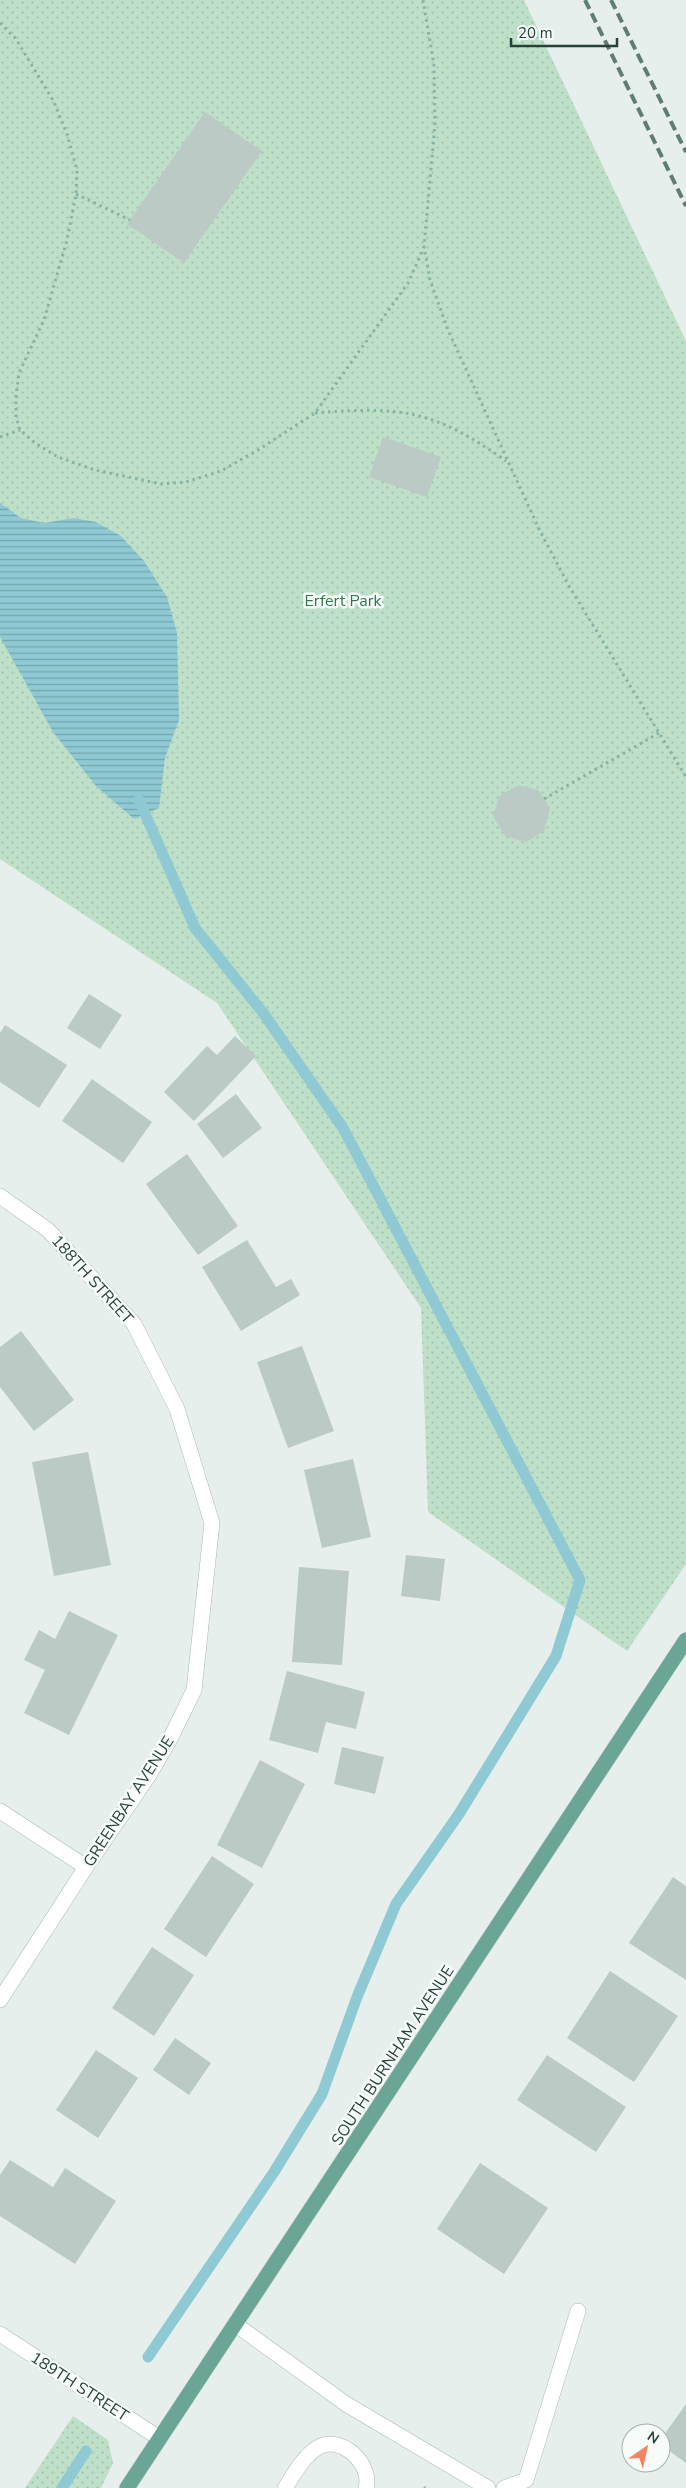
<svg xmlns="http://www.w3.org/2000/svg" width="686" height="2488" font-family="'Nunito Sans',sans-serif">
  <defs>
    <pattern id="grass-dots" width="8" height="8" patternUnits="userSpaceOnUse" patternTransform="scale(1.25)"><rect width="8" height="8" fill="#bfe0c8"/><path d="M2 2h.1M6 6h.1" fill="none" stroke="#a4c1ad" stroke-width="1.8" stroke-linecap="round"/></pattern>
    <pattern id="water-rules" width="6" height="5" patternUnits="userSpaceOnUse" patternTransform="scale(1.25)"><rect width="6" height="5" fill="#8ec9d4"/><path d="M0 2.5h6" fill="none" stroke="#74a5ad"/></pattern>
  </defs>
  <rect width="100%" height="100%" fill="#e6efeb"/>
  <path fill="url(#grass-dots)" d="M0 0H524L686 341V1564L627 1651 428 1512 421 1308 217 1003 0 859Z
    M73 2416 108 2440 113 2463 101 2488H25Z"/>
  <path fill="url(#water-rules)" d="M0 503 21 518 44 523 74 518 96 522 121 536 144 561 167 597 177 633 179 720 165 758 159 808 134 819 96 786 53 732 0 637Z"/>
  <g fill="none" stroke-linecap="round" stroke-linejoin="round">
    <path stroke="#8ec9d4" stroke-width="11" d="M139 800 195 928 264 1014 343 1128 580 1580 556 1656 459 1814 396 1904 357 1997 322 2094 274 2172 148 2357
      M62 2488 86 2451"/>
  </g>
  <path fill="#bbcac4" d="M205 112 262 151 184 263 127 224Z
    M383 437 441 457 427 497 369 477Z
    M518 785 538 790 550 808 544 831 526 842 505 836 493 816 499 796Z
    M89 994 122 1015 100 1049 67 1028Z
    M5 1025 67 1065 39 1108 0 1082V1033Z
    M235 1036 256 1056 194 1121 164 1092 207 1046 217 1055Z
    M92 1079 152 1122 123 1163 62 1121Z
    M236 1094 262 1128 223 1158 197 1124Z
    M187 1154 238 1226 198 1255 146 1184Z
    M247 1240 276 1287 291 1279 300 1295 241 1331 202 1267Z
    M21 1331 74 1400 34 1431 0 1387V1347Z
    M302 1346 334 1431 288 1448 257 1362Z
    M88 1452 111 1565 54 1576 32 1462Z
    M353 1459 371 1537 322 1548 304 1470Z
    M406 1555 445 1559 440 1601 401 1596Z
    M299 1567 349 1571 342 1665 292 1662Z
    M69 1611 118 1635 69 1735 24 1713 45 1670 24 1660 39 1630 55 1639Z
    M287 1671 365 1692 356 1729 326 1722 318 1753 269 1740Z
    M342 1747 384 1757 375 1794 334 1784Z
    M260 1760 305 1784 262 1868 217 1845Z
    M212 1856 254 1884 206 1957 164 1929Z
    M673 1877 686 1886V1980L629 1943Z
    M152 1947 194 1975 154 2036 112 2008Z
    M610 1971 678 2016 634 2082 567 2038Z
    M175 2038 211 2063 189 2095 153 2070Z
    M96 2050 138 2078 98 2138 56 2110Z
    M547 2055 626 2107 596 2152 517 2100Z
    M10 2160 53 2187 65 2168 116 2201 75 2264 0 2216V2175Z
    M480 2163 548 2208 504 2274 437 2229Z
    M686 2404V2463L661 2445V2439Z"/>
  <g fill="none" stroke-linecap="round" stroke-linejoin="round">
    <g stroke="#a8b8b2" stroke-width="16">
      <path id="minor" d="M0 1196 48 1230 134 1324 177 1409 212 1523 194 1690 170 1739 149 1775 86 1867 0 2000
        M0 1811 86 1867
        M235 2324 346 2404 488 2488
        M0 2334 159 2438
        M285 2488C294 2474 303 2457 317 2448 340 2433 373 2464 366 2488
        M504 2488 526 2480 578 2311"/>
    </g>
    <g stroke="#c2cac8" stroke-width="16">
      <path id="major" d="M127 2488 686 1640"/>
    </g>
    <path stroke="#86b3a5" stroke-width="3" stroke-dasharray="2.5 4" stroke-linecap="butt" d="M423 0 434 65 435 124 424 247 430 280 448 330 539 529 569 586 686 777
      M0 23 16 39 54 102 67 134 77 170 76 194 67 240 44 320 19 373 16 396V417L20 430 35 443 58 457 95 470 161 484 186 482 221 471 258 450 315 413 408 283 424 247
      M76 194 130 220
      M315 413C402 406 434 410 506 461
      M0 437 20 430
      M544 799 659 733
      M424 2487 425 2488"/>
    <use href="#minor" stroke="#fff" stroke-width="15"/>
    <use href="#major" stroke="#6aa596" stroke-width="15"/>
    <path stroke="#5f7d75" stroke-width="4" stroke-dasharray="10 5" stroke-linecap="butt" d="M585 0 686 206
      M611 0 686 152"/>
  </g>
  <g text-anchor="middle" stroke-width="5" stroke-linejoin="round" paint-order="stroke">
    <g font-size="16" fill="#2d7a4b" stroke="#f7fbf9">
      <text x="343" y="606">Erfert Park</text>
    </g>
    <g font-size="16" fill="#24423a" stroke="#f7fbf9">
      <text transform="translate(93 1279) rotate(48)" y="6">188TH STREET</text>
      <text transform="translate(128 1801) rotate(-57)" y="6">GREENBAY AVENUE</text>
      <text transform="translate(392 2055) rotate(-57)" y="6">SOUTH BURNHAM AVENUE</text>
      <text transform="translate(80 2386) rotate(33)" y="6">189TH STREET</text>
    </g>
  </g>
  <g transform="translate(646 2448) rotate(34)"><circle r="24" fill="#f7fbf9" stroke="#a3b1ad"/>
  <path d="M0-4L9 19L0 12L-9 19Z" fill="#f4845f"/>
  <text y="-8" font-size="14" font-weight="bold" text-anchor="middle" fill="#24423a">N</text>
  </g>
  <path d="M511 38v8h106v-8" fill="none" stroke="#24423a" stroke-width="2.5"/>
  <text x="518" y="38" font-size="15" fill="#24423a" stroke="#f7fbf9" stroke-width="4" paint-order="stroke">20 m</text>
</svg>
